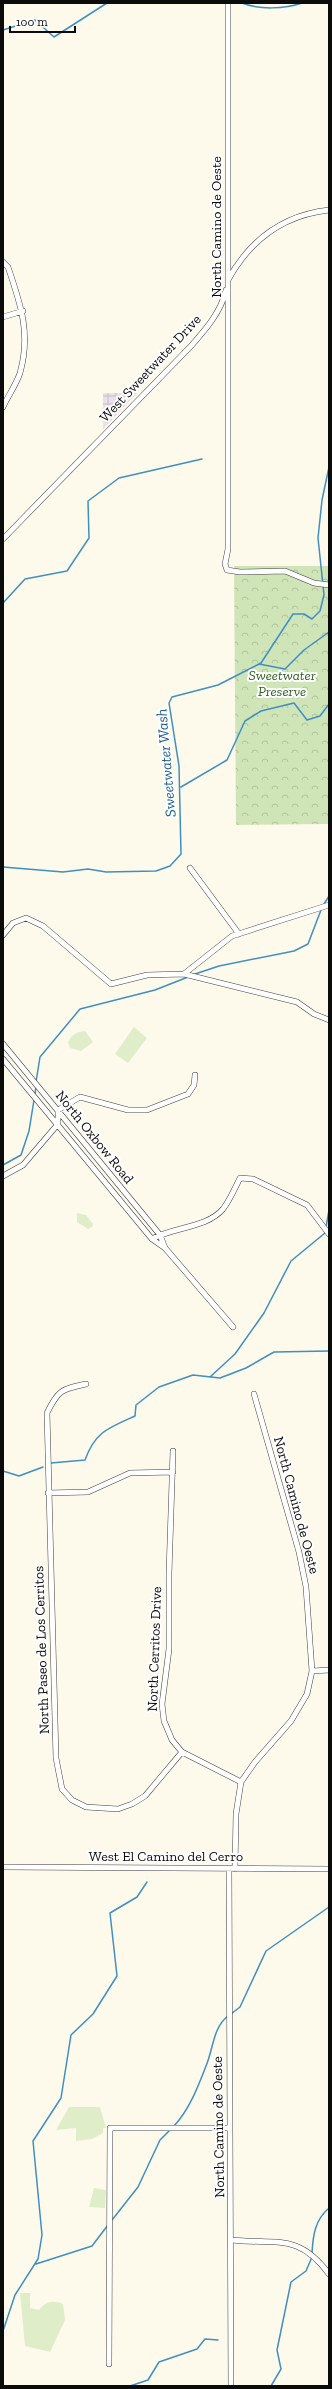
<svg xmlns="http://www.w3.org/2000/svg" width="332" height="2389" font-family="'Zilla Slab',serif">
  <defs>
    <pattern id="industrial-grid" width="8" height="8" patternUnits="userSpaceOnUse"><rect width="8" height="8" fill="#e9e0ea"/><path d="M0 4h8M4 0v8" fill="none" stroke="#c6bfc7"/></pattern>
    <pattern id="park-crowns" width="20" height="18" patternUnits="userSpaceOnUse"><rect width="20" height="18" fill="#cfe5b7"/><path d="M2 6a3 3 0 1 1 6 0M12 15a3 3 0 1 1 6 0" fill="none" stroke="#b0c39c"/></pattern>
  </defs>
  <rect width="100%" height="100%" fill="#fefaeb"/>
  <path fill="url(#industrial-grid)" d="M103 393H137L103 429Z"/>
  <path fill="url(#park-crowns)" d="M234 566H329V824L236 825Z"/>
  <path fill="#e0edc9" d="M134 1027 147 1038 128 1063 115 1054Z
    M85 1031 93 1042 81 1051 70 1048 68 1042C72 1034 77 1032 85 1031Z
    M77 1213 86 1215 93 1224 92 1227 88 1229 77 1222Z
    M69 2107H100L106 2128H103V2133L92 2139 76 2141V2128L56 2130Z
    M94 2188 106 2190 105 2208 89 2207Z
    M20 2293H30V2308L39 2310C46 2301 53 2300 63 2304L65 2320 50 2352 25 2346Z"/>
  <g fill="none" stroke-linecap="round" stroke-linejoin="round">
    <path stroke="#3f8ec4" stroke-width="1.5" d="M242 3C259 10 285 9 302 3
      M3 30 35 20 54 37 107 3
      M3 603 25 579 67 571 89 538 88 501 119 478 202 459
      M259 664 285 669 304 650 329 632
      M181 787 227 760 245 721 261 711 294 703 307 720 320 716 329 704
      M3 867 63 872 88 869 106 872 156 871 170 866 181 854 179 766 169 703 172 697 218 685 261 663 293 614H304L312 619 320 611 324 595 318 538 322 500 329 467
      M324 904 329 896
      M195 974 219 966 294 951 308 944 321 910
      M36 1082 40 1057 80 1009 155 990 188 977
      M35 1094 36 1086
      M3 1165 21 1155 29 1131 34 1100
      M326 1227 329 1210
      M210 1377 235 1354 264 1313 291 1261 325 1233
      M51 1463 85 1460C95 1432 108 1428 135 1416L136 1405 159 1387 193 1375 220 1378 246 1368 274 1352 329 1351
      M3 1471 19 1476 43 1467
      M231 2014 240 2007 266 1951 329 1907
      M174 2126C189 2110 198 2087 206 2066 213 2050 213 2027 228 2016
      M112 2220 138 2187 160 2140 170 2130
      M312 2253C313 2235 315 2220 329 2208
      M36 2264 92 2246 108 2225
      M3 2331 15 2295 38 2259 42 2235 33 2141 61 2098 71 2035 93 2014 117 1976 110 1913 137 1897 147 1882
      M130 2386 148 2380 159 2362 197 2349 205 2339 218 2340
      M271 2386 281 2369 277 2350 291 2282 306 2271 312 2257"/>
    <g stroke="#3e3e3e" stroke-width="6">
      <path id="minor" d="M228 3V549L225 564 227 570 240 572 285 571 314 583 329 585
        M3 262 8 267C21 305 31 334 20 373 16 385 8 396 3 407
        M228 280C250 240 284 215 329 210
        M3 317 23 311
        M3 539 191 346C206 329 221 312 226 290
        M190 868 239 934
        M3 935 13 923 26 918 43 926 111 984 147 975 184 974 297 1002 314 1014 329 1020
        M184 974 232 936 329 905
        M3 1044 160 1235 165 1248
        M3 1059 152 1239 165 1248 233 1327
        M3 1176 23 1165 58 1124V1110L80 1097 128 1110H147L188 1094 194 1085 195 1075
        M152 1239C173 1227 207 1228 223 1209 230 1200 235 1188 240 1178L253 1179 307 1205 329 1234
        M86 1384C62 1389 58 1390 47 1413L56 1758 62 1789 72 1800 86 1807 118 1809 132 1804 145 1796 182 1752
        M173 1451 169 1573V1649L162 1704 164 1721 172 1740 182 1752 241 1782
        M48 1493 88 1492 130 1473 173 1472
        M312 1671 329 1670
        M3 1867 329 1869
        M229 1868 231 2386
        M235 1869 236 1814 241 1782 255 1762 291 1721 307 1694 312 1671 306 1587 299 1552 254 1394
        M232 2240C276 2245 298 2232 329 2274
        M109 2364 110 2128H229"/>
    </g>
    <use href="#minor" stroke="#fff" stroke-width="5"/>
  </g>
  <g text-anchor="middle" stroke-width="4" stroke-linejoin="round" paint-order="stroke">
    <g font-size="14" fill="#0b0b0b" stroke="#fff">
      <text transform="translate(216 227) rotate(-90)" y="5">North Camino de Oeste</text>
      <text transform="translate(150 368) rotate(-47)" y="5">West Sweetwater Drive</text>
      <text transform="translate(95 1137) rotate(51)" y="5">North Oxbow Road</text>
      <text transform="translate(297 1505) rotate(75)" y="5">North Camino de Oeste</text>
      <text transform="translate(154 1649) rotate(-88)" y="5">North Cerritos Drive</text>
      <text transform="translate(41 1650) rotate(-92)" y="5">North Paseo de Los Cerritos</text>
      <text x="166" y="1861">West El Camino del Cerro</text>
      <text transform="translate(218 2127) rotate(-91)" y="5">North Camino de Oeste</text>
    </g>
    <g font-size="14" font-style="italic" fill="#2d5e21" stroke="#fff">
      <text x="282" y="680">Sweetwater<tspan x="282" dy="16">Preserve</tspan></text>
    </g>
    <g font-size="15" font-style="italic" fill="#1e6094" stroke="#fff">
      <text transform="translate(166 763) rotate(-95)" y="5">Sweetwater Wash</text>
    </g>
  </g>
  <rect width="332" height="2389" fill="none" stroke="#0b0b0b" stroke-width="8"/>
  <path d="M10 26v6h65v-6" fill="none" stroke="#0b0b0b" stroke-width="2"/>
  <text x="16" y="26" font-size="12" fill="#0b0b0b" stroke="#ffffff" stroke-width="3" paint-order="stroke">100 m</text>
</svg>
